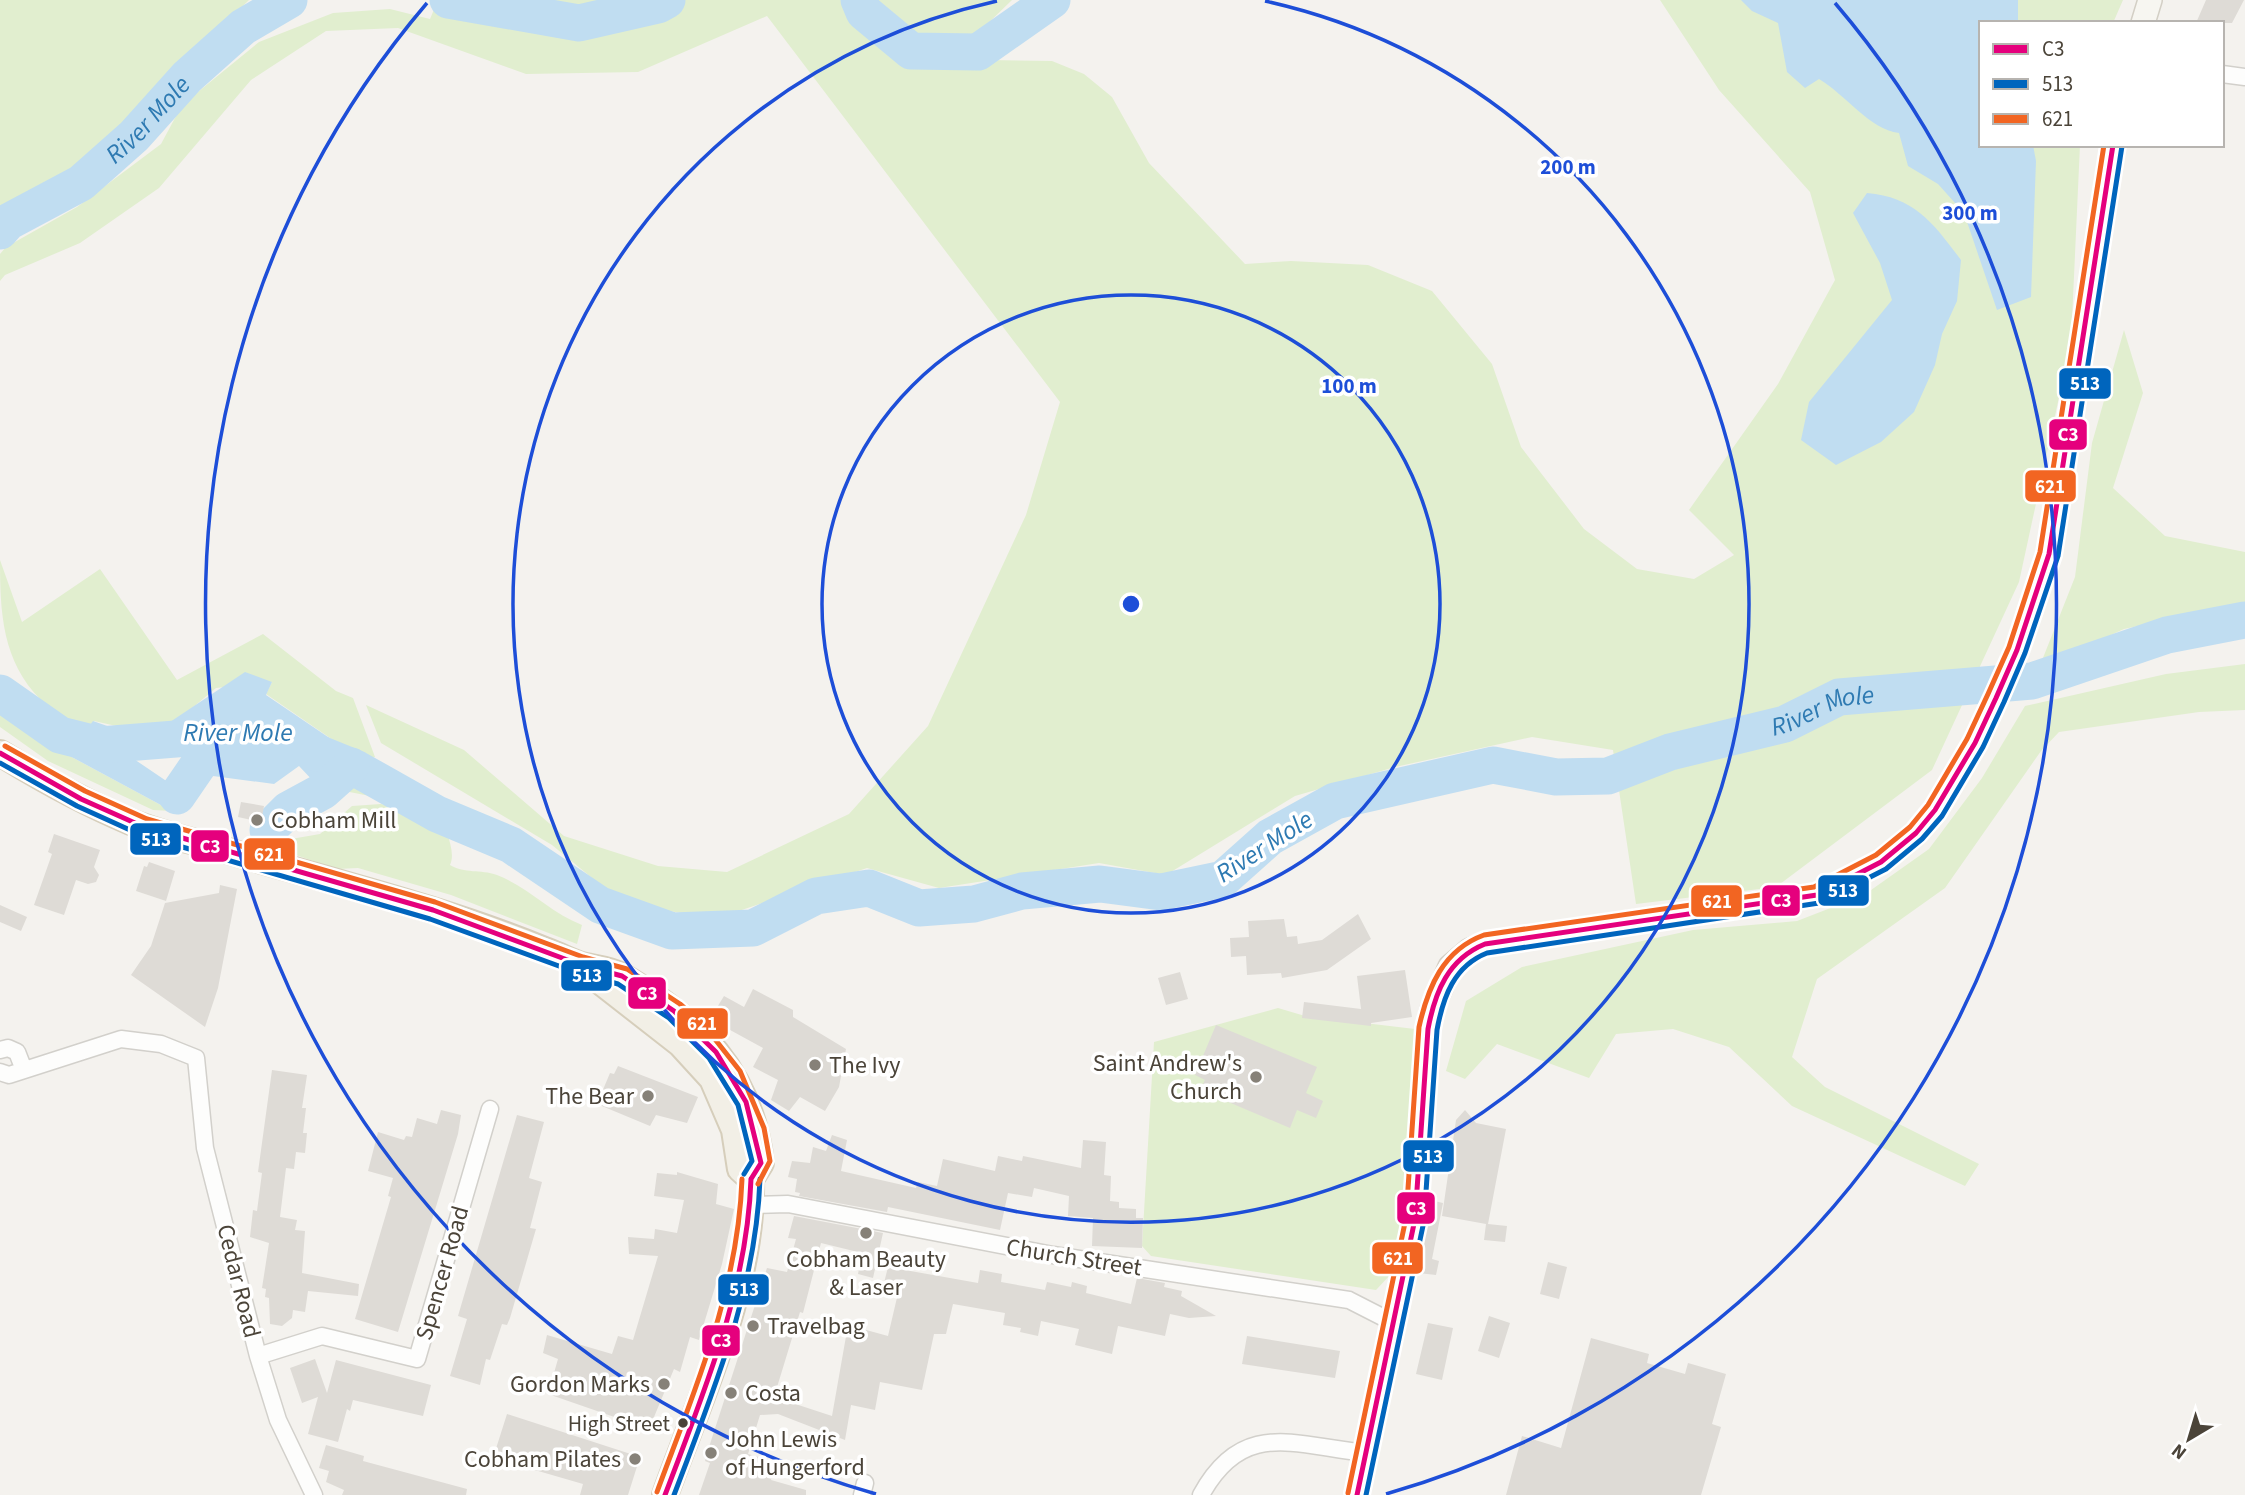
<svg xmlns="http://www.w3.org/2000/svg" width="2245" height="1495" font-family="'Source Sans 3',sans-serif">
  <rect width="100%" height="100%" fill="#f4f2ee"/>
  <path fill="#e1eecf" d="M0 0H249L99 148 59 180 0 208Z
    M438 0H1012L975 36 987 60 1052 61 1084 74 1112 97 1149 163 1245 264 1291 261 1368 265 1432 291 1492 364 1521 447 1584 529 1637 569 1694 579 1734 555 1689 510 1778 384 1835 280 1810 192 1719 90 1660 0H2123L2113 23H1981V145H2080L2071 342 2019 582 1932 770 1776 887 1636 904 1613 750 1532 737 1395 767 1295 796 1166 875 1099 863 939 888 867 868 718 918 661 910 609 892 552 845 381 743 366 705 464 750 564 836 658 866 727 872 849 814 928 726 1026 515 1060 402 767 16 638 72 526 74 398 28 326 31 251 80 159 188 80 243 5 275 0 281V254L6 247 77 207 161 144 182 105 259 42 333 13 390 9 430 19Z
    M2124 330 2143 393 2113 488 2165 536 2245 552V610L2228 607 2124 629 2039 668 2075 577 2092 443Z
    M0 560 22 622 100 569 177 680 263 634 336 691 353 698 375 757 362 760 266 694 272 682 216 688 185 714 152 734 94 721 84 733C70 723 54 713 41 700 2 661 0 612 0 560Z
    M2245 664V710L2199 712 2059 732 2041 751 1945 888 1817 979 1792 1057 1825 1087 1979 1164 1965 1186 1792 1106 1729 1047 1673 1029 1616 1034 1589 1078 1497 1044 1465 1079 1446 1071 1466 1001 1522 967 1693 930 1797 921 1864 895 1929 849 1982 778 2025 706 2166 674Z
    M0 708 68 755 172 811 153 810 48 761 0 727Z
    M358 763 373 773 403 783 404 791 375 797 329 788Z
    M381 804 412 811 427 805 441 811C443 828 457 850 450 865 465 874 480 869 497 875 528 887 551 913 582 925L577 944 451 895 358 868 337 869 269 846 272 834 291 839 320 834 352 806Z
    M1278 1008 1305 1016 1415 1029 1403 1220 1391 1274 1376 1290 1151 1256 1142 1246 1154 1042Z"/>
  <path fill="#c0ddf1" d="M1741 0H2018V23H1981V145H2033L2036 161 2031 297 1997 310 1964 213 1938 184 1908 166 1899 133C1869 129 1846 95 1819 79L1805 88 1787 72 1778 23 1752 11Z
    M1867 193C1915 197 1934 224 1961 260L1957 301 1942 334 1935 365 1914 412 1881 442 1836 465 1801 440 1809 402 1892 300 1880 263 1853 213Z
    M245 672 272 682 266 695 362 760 332 801 299 766 274 784 198 774 189 769 181 749 155 745 152 734Z
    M93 721 133 735 125 753 190 797 172 811 68 755Z"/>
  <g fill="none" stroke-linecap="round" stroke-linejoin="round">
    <g stroke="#c0ddf1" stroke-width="37">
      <path d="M448 0 579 23 658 5 667 0"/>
      <path d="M859 0 864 12 911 51 978 52 1052 0"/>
      <path id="s1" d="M0 231 8 222 81 183 134 136 187 77 243 27 289 0"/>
      <path d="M0 693 60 735 100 745 201 737"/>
      <path id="s2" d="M310 750 357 769 437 814 511 845 600 905 672 931 753 928 816 896 869 888 919 908 974 904 1022 891 1100 884 1161 892 1223 879 1270 837 1335 801 1493 765 1556 777 1608 776 1670 752 1785 724 1839 697 2032 681 2167 635 2245 620"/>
      <path d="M177 796 201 761 229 737"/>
      <path d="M268 830 288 810 323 791 351 766"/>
    </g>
  </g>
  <path fill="#dedbd6" d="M2206 0H2244L2232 23H2196Z
    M241 802 264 806 261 822 238 817Z
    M54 834 100 850 94 867 99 875 96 882 88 884 76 880 64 915 34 905 52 854 48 852Z
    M149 862 175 871 166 901 136 891 144 866 147 867Z
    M220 885 237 889 218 988 205 1027 131 975 151 946 165 903 219 893Z
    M0 905 27 917 21 931 0 922Z
    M1358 914 1371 939 1327 970 1282 978 1281 973 1247 975 1246 956 1231 957 1230 938 1249 937 1248 921 1284 919 1287 937 1297 936 1298 944 1322 940Z
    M1405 970 1412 1017 1371 1023V1026L1302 1018 1304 1002 1361 1009 1357 976Z
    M1180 972 1188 999 1166 1005 1158 978Z
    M753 989 793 1010V1017L846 1049 839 1087 825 1111 800 1097 789 1111 771 1100 778 1080 753 1067 763 1048 710 1019 724 996 744 1007Z
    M1216 1025 1317 1067 1306 1093 1323 1101 1316 1118 1297 1110 1290 1128 1200 1090 1205 1080 1195 1075Z
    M618 1066 698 1097 687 1123 656 1115 650 1126 597 1104 610 1073 614 1074Z
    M272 1070 307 1075 302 1108H306L303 1133H307L305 1153 296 1152 294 1169 286 1168 280 1217 297 1220 295 1230 305 1231 302 1273 359 1284 358 1296 308 1291 305 1312 293 1310 292 1318 282 1326 270 1324 269 1298 265 1297 266 1289 262 1288 269 1243 250 1237 253 1210 257 1211 262 1173 258 1172Z
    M441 1110 461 1115 458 1134 398 1332 355 1319 391 1197 388 1196 393 1178 368 1171 378 1132 404 1140 406 1136 412 1137 417 1118 437 1124Z
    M1465 1110 1476 1123 1506 1129 1488 1224 1507 1226 1505 1242 1484 1240 1486 1224 1442 1216 1456 1120Z
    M517 1115 544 1122 529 1178 542 1182 530 1228 536 1229 510 1318 507 1325 502 1324 490 1360 486 1359 480 1385 450 1376 467 1319 458 1316Z
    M832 1135 847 1140 841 1171 916 1188 918 1182 937 1186 943 1159 995 1171 998 1156 1022 1161 1023 1156 1081 1168 1083 1140 1106 1142 1104 1175 1111 1176 1110 1201 1119 1202V1208L1136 1209V1218H1143L1142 1248 1092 1246 1093 1218 1068 1216 1069 1196 1034 1188 1032 1197 1008 1193 1000 1230 888 1207 887 1212 799 1196 800 1193 795 1192 797 1179 788 1177 792 1161 810 1163 813 1147 826 1151Z
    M677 1172 718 1184 716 1204 734 1209 722 1264 699 1340 690 1337 680 1372 674 1369 649 1429 548 1394 558 1359 543 1353 547 1335 612 1354 618 1336 633 1340 658 1256 629 1254 628 1237 654 1239 655 1229 677 1233 684 1200 654 1196 657 1173 677 1175Z
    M1430 1200 1443 1203 1432 1259 1439 1261 1436 1275 1418 1273Z
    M794 1216 883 1233 873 1278 858 1274 862 1253 821 1243 803 1313 800 1312 774 1397 832 1416 848 1325 888 1336 899 1289 883 1287 888 1267 978 1283 980 1270 1002 1274 1001 1282 1045 1290 1047 1282 1071 1287 1072 1282 1087 1286 1086 1293 1131 1304 1137 1278 1165 1283 1164 1287 1182 1291 1181 1296 1216 1316 1189 1318 1170 1314 1165 1336 1118 1326 1112 1354 1075 1345 1079 1329 1041 1321 1038 1336 1020 1332 1021 1328 1003 1325 1005 1313 953 1304 946 1334H934L922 1390 880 1382 875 1410 851 1405 845 1440 778 1414 760 1415 748 1454 776 1462 771 1480 806 1490V1495H699L710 1463 705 1461 710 1444 767 1268 787 1272 796 1239 788 1238Z
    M1548 1262 1567 1267 1559 1299 1540 1294Z
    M1489 1316 1510 1323 1499 1358 1478 1351Z
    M1428 1323 1453 1328 1442 1380 1416 1374Z
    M1247 1336 1340 1351 1335 1378 1242 1364Z
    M1591 1338 1649 1354 1647 1363 1685 1374 1688 1363 1726 1374 1712 1424 1721 1427 1701 1495H1506L1522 1436 1561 1448Z
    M315 1359 327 1393 336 1360 431 1385 423 1416 353 1400 350 1411 347 1409 338 1442 308 1434 318 1397 302 1403 290 1368Z
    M507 1414 640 1457 628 1495H580L583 1484 493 1458Z
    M326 1445 364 1456 363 1461 467 1489 466 1495H342L344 1490 326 1482 329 1471 319 1468Z"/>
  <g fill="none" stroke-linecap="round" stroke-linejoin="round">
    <g stroke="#d2d0cb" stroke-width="19">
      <path id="street" d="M2222 74 2245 77
        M0 1050 8 1048 17 1052 24 1070
        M0 1072 9 1075 121 1039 161 1044 196 1058 205 1148 258 1356 278 1420 314 1495
        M751 1205 788 1204 1053 1255 1349 1300 1394 1323
        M258 1356 322 1336 417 1359 490 1109
        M862 1495 865 1483
        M1201 1495C1243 1418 1295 1446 1367 1453"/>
    </g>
    <g stroke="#d3cfc5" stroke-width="26">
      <path id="secondary" d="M2143 23 2150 0
        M1357 1495 1415 1219 1428 1029 1432 1009 1450 967 1470 950 1485 944 1817 895 1881 862 1916 833 1935 810 1975 743 1996 698 2017 650 2049 554 2113 145"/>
    </g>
    <g stroke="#d6cebb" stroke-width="28">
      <path id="primary" d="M0 753C42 779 86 803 131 822 165 836 203 843 238 854 341 884 448 910 547 951 558 955 570 961 581 965 594 968 610 969 622 976 698 1020 751 1073 761 1163L751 1179
        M584 969 680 1044 712 1079 734 1130 740 1169 751 1179
        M665 1495C700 1397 754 1285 751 1179"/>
    </g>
    <use href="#street" stroke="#fdfdfc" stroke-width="16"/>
    <use href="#secondary" stroke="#f7f6f1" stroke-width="23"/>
    <use href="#primary" stroke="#f2efe6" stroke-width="24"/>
    <g stroke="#fff" stroke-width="10">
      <path id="bus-1" d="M0 753 81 799 144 827 433 910 581 965 622 976 674 1011 716 1052 746 1102 761 1163 751 1179
        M665 1495C704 1391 747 1291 751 1179
        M1357 1495 1415 1219 1428 1029C1435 992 1448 959 1485 944L1817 895 1881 862 1916 833 1935 810 1975 743 1996 698 2017 650 2049 554 2113 145"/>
    </g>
    <g stroke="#fff" stroke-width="10">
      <path id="bus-2" d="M0 763 77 806 141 835 430 919 578 973 618 984 669 1018 709 1058 738 1105 752 1161 744 1174
        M674 1495C713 1391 756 1291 760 1179
        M1366 1495 1424 1221 1437 1030C1443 997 1454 966 1487 953L1819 903 1886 869 1922 839 1942 816 1983 747 2004 702 2025 653 2058 556 2122 146"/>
    </g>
    <g stroke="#fff" stroke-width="10">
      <path id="bus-3" d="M5 746 85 791 147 819 435 902 583 957 627 969 680 1004 703 1024 740 1071 764 1128 770 1161 758 1184
        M657 1492C695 1389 738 1290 742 1179
        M1348 1493 1406 1218 1419 1027C1428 987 1443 950 1484 935L1814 887 1876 855 1910 827 1928 805 1967 739 1988 694 2009 647 2040 552 2104 145"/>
    </g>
    <use href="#bus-1" stroke="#e5007d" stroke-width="5"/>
    <use href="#bus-2" stroke="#0065bd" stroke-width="5"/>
    <use href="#bus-3" stroke="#f26522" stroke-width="5"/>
  </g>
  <g fill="none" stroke="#1d4ed8" stroke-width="3.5">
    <circle cx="1131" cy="604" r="309"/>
    <path d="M1265 1A618 618 0 1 1 997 1"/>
    <path d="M876 1494A926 926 0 0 1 427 3M1835 3A926 926 0 0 1 1386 1494"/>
  </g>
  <g fill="#868178" stroke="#fff" stroke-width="2.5">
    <circle cx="257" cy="820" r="7"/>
    <circle cx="815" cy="1065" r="7"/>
    <circle cx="1256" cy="1077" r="7"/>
    <circle cx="648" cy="1096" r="7"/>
    <circle cx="866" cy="1233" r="7"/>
    <circle cx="753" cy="1326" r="7"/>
    <circle cx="664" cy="1384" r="7"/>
    <circle cx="731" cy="1393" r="7"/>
    <circle cx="711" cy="1453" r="7"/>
    <circle cx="635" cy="1459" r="7"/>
  </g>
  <circle fill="#4b4439" stroke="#fff" stroke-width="2.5" cx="683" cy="1423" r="6"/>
  <g text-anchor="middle" stroke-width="7" stroke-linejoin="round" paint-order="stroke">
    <g font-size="22" fill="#4b4439" stroke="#fff" text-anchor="end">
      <text x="670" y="1431">High Street</text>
    </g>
    <g font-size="24" fill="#4b4439" stroke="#fff" text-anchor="start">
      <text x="271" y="828">Cobham Mill</text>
      <text x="1242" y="1071" text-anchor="end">Saint Andrew's<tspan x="1242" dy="28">Church</tspan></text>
      <text x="829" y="1073">The Ivy</text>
      <text x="634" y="1104" text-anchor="end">The Bear</text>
      <text x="866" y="1267" text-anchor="middle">Cobham Beauty<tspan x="866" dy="28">&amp; Laser</tspan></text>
      <text x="767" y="1334">Travelbag</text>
      <text x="650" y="1392" text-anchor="end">Gordon Marks</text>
      <text x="745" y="1401">Costa</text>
      <text x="725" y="1447">John Lewis<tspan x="725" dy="28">of Hungerford</tspan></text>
      <text x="621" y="1467" text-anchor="end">Cobham Pilates</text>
    </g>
    <g font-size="24" fill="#4b4439" stroke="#fff">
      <text transform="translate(1074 1257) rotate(9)" y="8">Church Street</text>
      <text transform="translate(442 1273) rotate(-74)" y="8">Spencer Road</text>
      <text transform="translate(239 1281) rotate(76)" y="8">Cedar Road</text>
    </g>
    <g font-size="26" font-style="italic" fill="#2e7ab2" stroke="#fff">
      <text dy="9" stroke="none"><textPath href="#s1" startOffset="187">River Mole</textPath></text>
      <text dy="9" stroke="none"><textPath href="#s2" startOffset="1615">River Mole</textPath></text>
      <text x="238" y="741">River Mole</text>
      <text transform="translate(1264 846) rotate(-33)" y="9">River Mole</text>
    </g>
  </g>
  <circle cx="1131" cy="604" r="10" fill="#1d4ed8" stroke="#fff" stroke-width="3.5"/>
  <g font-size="21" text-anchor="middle" font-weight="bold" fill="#1d4ed8" stroke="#fff" stroke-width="7" stroke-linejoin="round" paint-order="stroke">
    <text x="1568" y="174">200 m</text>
    <text x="1970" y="220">300 m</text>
    <text x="1349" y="393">100 m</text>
  </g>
  <g stroke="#fff" stroke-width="2.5">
    <rect x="2058" y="367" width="54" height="33" rx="7" fill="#0065bd"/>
    <rect x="2048" y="418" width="40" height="33" rx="7" fill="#e5007d"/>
    <rect x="2024" y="469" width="53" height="34" rx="7" fill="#f26522"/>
    <rect x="129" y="822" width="53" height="34" rx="7" fill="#0065bd"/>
    <rect x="190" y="829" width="40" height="34" rx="7" fill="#e5007d"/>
    <rect x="243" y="837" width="53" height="34" rx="7" fill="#f26522"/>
    <rect x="1817" y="874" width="53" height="33" rx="7" fill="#0065bd"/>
    <rect x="1761" y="884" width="40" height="33" rx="7" fill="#e5007d"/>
    <rect x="1690" y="884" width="53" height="34" rx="7" fill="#f26522"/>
    <rect x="560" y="959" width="53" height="33" rx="7" fill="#0065bd"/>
    <rect x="627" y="976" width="40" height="34" rx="7" fill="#e5007d"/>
    <rect x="676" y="1007" width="53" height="33" rx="7" fill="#f26522"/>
    <rect x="1402" y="1139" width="53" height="34" rx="7" fill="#0065bd"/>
    <rect x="1396" y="1191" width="40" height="34" rx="7" fill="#e5007d"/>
    <rect x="1371" y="1241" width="53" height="34" rx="7" fill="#f26522"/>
    <rect x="717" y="1273" width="53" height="33" rx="7" fill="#0065bd"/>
    <rect x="701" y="1324" width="40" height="33" rx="7" fill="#e5007d"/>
  </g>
  <g font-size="19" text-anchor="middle" font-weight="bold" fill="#fff">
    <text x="2085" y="390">513</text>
    <text x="2068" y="441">C3</text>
    <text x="2050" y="493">621</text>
    <text x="156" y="846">513</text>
    <text x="210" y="853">C3</text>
    <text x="269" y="861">621</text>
    <text x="1843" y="897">513</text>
    <text x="1781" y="907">C3</text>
    <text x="1717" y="908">621</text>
    <text x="587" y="982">513</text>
    <text x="647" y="1000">C3</text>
    <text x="702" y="1030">621</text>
    <text x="1428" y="1163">513</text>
    <text x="1416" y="1215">C3</text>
    <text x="1398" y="1265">621</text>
    <text x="744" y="1296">513</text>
    <text x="721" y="1347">C3</text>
  </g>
  <rect x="1979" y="21" width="245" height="126" fill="#ffffff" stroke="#b7b4b0" stroke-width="2"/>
  <rect x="1993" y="44" width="35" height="10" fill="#e5007d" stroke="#b7b4b0" stroke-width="2"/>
  <text x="2042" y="56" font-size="21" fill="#4b4439">C3</text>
  <rect x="1993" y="79" width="35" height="10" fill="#0065bd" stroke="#b7b4b0" stroke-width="2"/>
  <text x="2042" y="91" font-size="21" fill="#4b4439">513</text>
  <rect x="1993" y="114" width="35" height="10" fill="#f26522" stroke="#b7b4b0" stroke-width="2"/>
  <text x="2042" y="126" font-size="21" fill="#4b4439">621</text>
  <g transform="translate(2189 1439) rotate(218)" stroke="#ffffff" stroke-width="5" paint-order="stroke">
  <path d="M0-5L12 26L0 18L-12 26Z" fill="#4b4439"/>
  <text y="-10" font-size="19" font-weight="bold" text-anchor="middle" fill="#4b4439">N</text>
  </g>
</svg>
